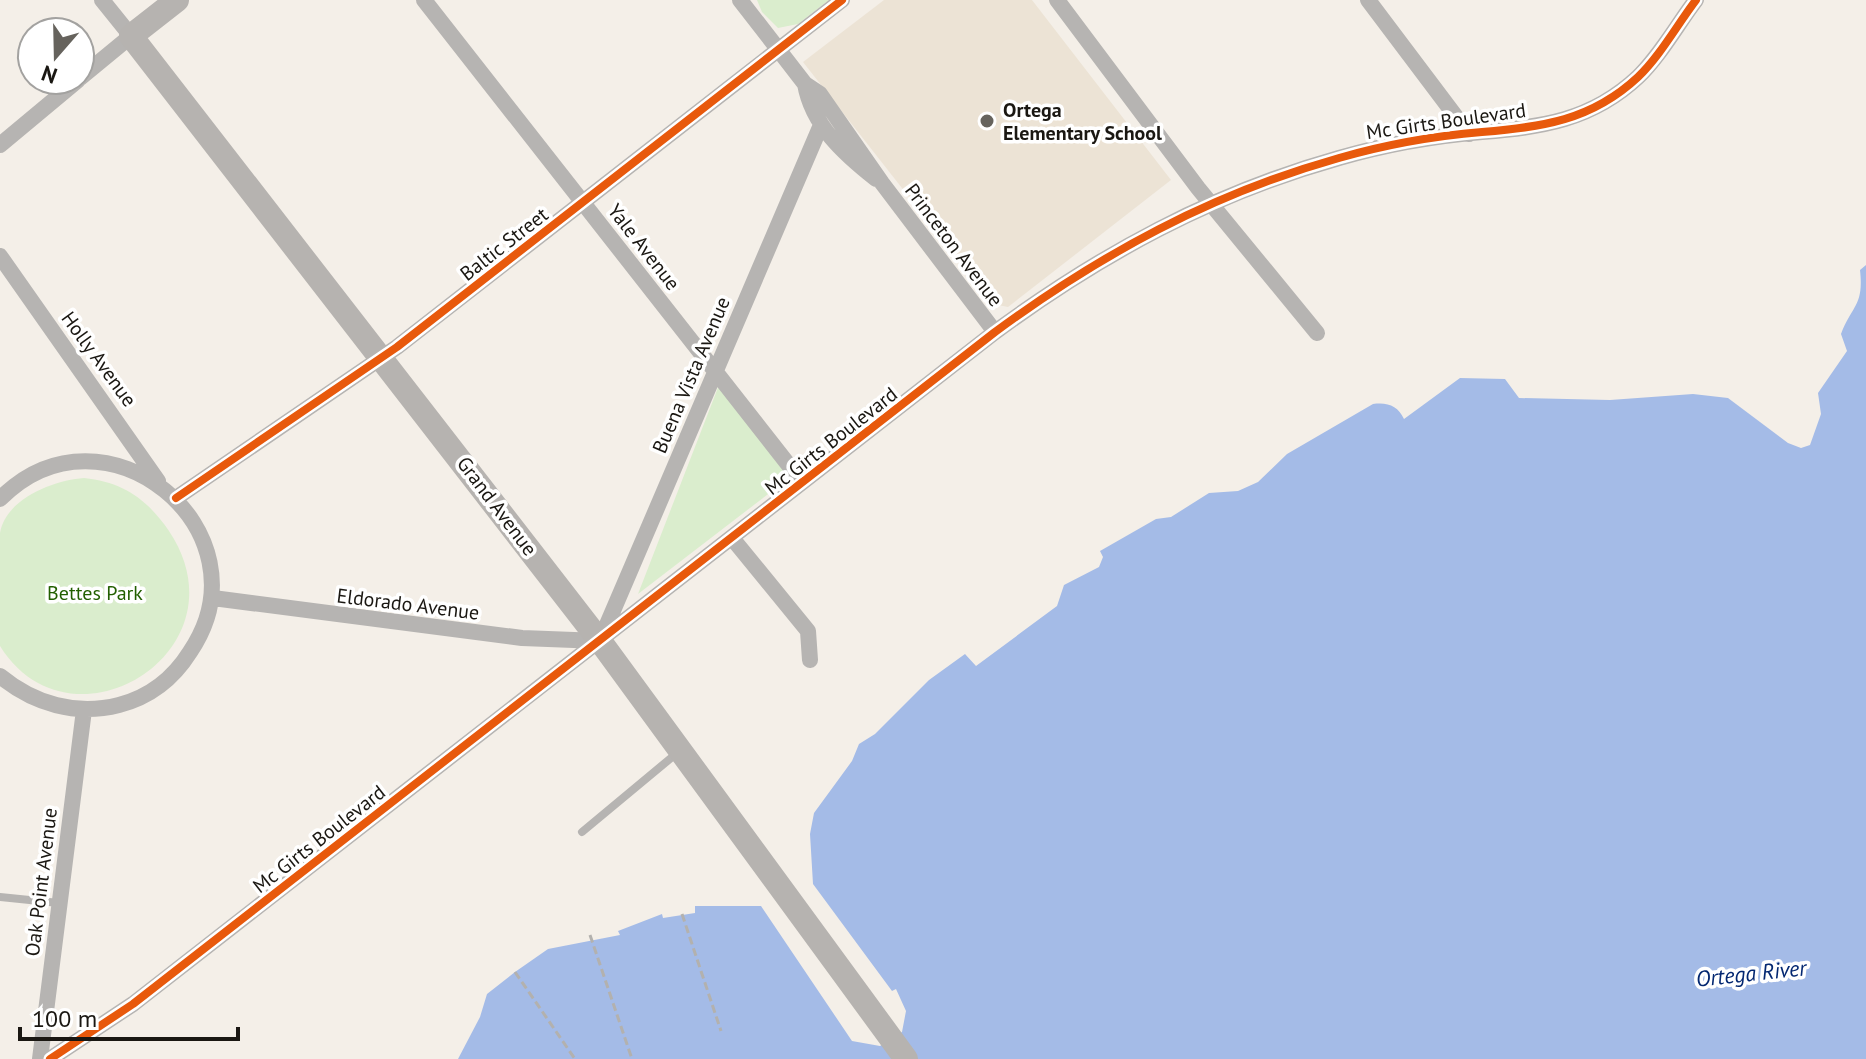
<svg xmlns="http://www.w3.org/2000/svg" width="1866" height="1059" font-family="'PT Sans',sans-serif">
  <rect width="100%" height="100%" fill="#f4efe8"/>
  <path fill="#ece3d5" d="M884 0H1032L1171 180 1008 307 993 304 803 62Z"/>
  <path fill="#daedcd" d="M757 0H829L798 24 778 28 762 12Z
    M719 385 789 478 638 594Z
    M84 478C123 482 147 499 169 531 249 651 71 760 0 646 0 610 0 568 0 533 6 498 55 480 84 478Z"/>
  <path fill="#a4bbe7" d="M1866 265V1059H458L480 1017 487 994 515 972 548 949 620 935 618 931 662 914 663 918 695 913V906H761L852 1041 880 1046 902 1032 906 1011 896 989 892 991 813 884 810 834 814 813 852 761 859 744 875 734 929 680 965 654 976 666 1057 606 1064 585 1099 567 1103 557 1100 551 1156 519 1171 517 1209 493 1238 491 1258 482 1287 454 1373 404C1388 402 1398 406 1404 419L1460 378 1505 379 1519 398 1610 400 1693 394 1728 398 1788 443 1801 448 1810 445 1821 414 1818 393 1847 351 1841 334C1852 305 1864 306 1860 270Z"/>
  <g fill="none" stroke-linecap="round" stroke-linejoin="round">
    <path stroke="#b3b1ae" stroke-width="3" stroke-dasharray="8 4" stroke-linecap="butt" d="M682 914 721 1031
      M590 935 632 1059
      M515 972 575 1059"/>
    <path stroke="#b6b4b2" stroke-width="8" d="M582 832 677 753
      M0 897 59 903"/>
    <path stroke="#b6b4b2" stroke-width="16" d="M424 0 802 482
      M740 0 805 84 820 94 882 183 995 332
      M1057 0 1198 188 1317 333
      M1368 0 1469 134
      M80 78 131 36 102 0
      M805 84C812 125 844 154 876 179
      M0 145 78 80
      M0 256 158 481
      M176 498 397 347 842 0
      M0 499C104 393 272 531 190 652 173 679 150 697 119 705 76 716 34 704 0 676
      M732 538 808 631 810 660
      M213 598 522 638 600 641 821 125
      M40 1059 84 710
      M50 1059 133 1004 995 332C1101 254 1211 194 1339 158 1384 145 1434 136 1482 132 1541 127 1591 121 1638 77 1660 56 1677 25 1696 0"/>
    <path stroke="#b6b3b0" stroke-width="24" d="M177 0 131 36 600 641 906 1059"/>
    <g stroke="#fff" stroke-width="13">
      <path id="cycleway" d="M176 498 397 347 842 0
        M50 1059 133 1004 995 332C1101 254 1211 194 1339 158 1384 145 1434 136 1482 132 1541 127 1591 121 1638 77 1660 56 1677 25 1696 0"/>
    </g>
    <use href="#cycleway" stroke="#e8590c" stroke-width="8"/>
  </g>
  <circle fill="#66635d" stroke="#fff" stroke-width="3" cx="987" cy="121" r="8"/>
  <g text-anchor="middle" stroke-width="7" stroke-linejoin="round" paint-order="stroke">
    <g font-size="20" font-weight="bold" fill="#1a1712" stroke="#fff" text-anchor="start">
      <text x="1003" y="117">Ortega<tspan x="1003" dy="23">Elementary School</tspan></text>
    </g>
    <g font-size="20" fill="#1a1712" stroke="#fff">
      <text transform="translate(1446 121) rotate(-8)" y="7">Mc Girts Boulevard</text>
      <text transform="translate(504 244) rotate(-38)" y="7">Baltic Street</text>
      <text transform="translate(954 245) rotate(53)" y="7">Princeton Avenue</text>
      <text transform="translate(644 247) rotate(52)" y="7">Yale Avenue</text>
      <text transform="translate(99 359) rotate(54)" y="7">Holly Avenue</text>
      <text transform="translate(691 375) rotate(-67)" y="7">Buena Vista Avenue</text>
      <text transform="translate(831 441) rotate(-38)" y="7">Mc Girts Boulevard</text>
      <text transform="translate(497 506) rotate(53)" y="7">Grand Avenue</text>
      <text transform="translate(408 604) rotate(7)" y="7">Eldorado Avenue</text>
      <text transform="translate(319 839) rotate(-38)" y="7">Mc Girts Boulevard</text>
      <text transform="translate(41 882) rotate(-83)" y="7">Oak Point Avenue</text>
    </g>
    <g font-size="20" fill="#225f00" stroke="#fff">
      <text x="95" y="600">Bettes Park</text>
    </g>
    <g font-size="22" font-style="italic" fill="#032771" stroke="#fff">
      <text transform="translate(1751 973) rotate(-6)" y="8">Ortega River</text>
    </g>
  </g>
  <g transform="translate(56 56) rotate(200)"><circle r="38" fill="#ffffff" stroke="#a3a2a0" stroke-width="2"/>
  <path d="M0-6L14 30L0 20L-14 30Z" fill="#66635d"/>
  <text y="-12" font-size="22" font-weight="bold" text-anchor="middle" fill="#1a1712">N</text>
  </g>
  <path d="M20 1027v12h218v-12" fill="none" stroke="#1a1712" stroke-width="4"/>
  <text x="32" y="1027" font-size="24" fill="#1a1712" stroke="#ffffff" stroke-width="6" paint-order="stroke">100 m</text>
</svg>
